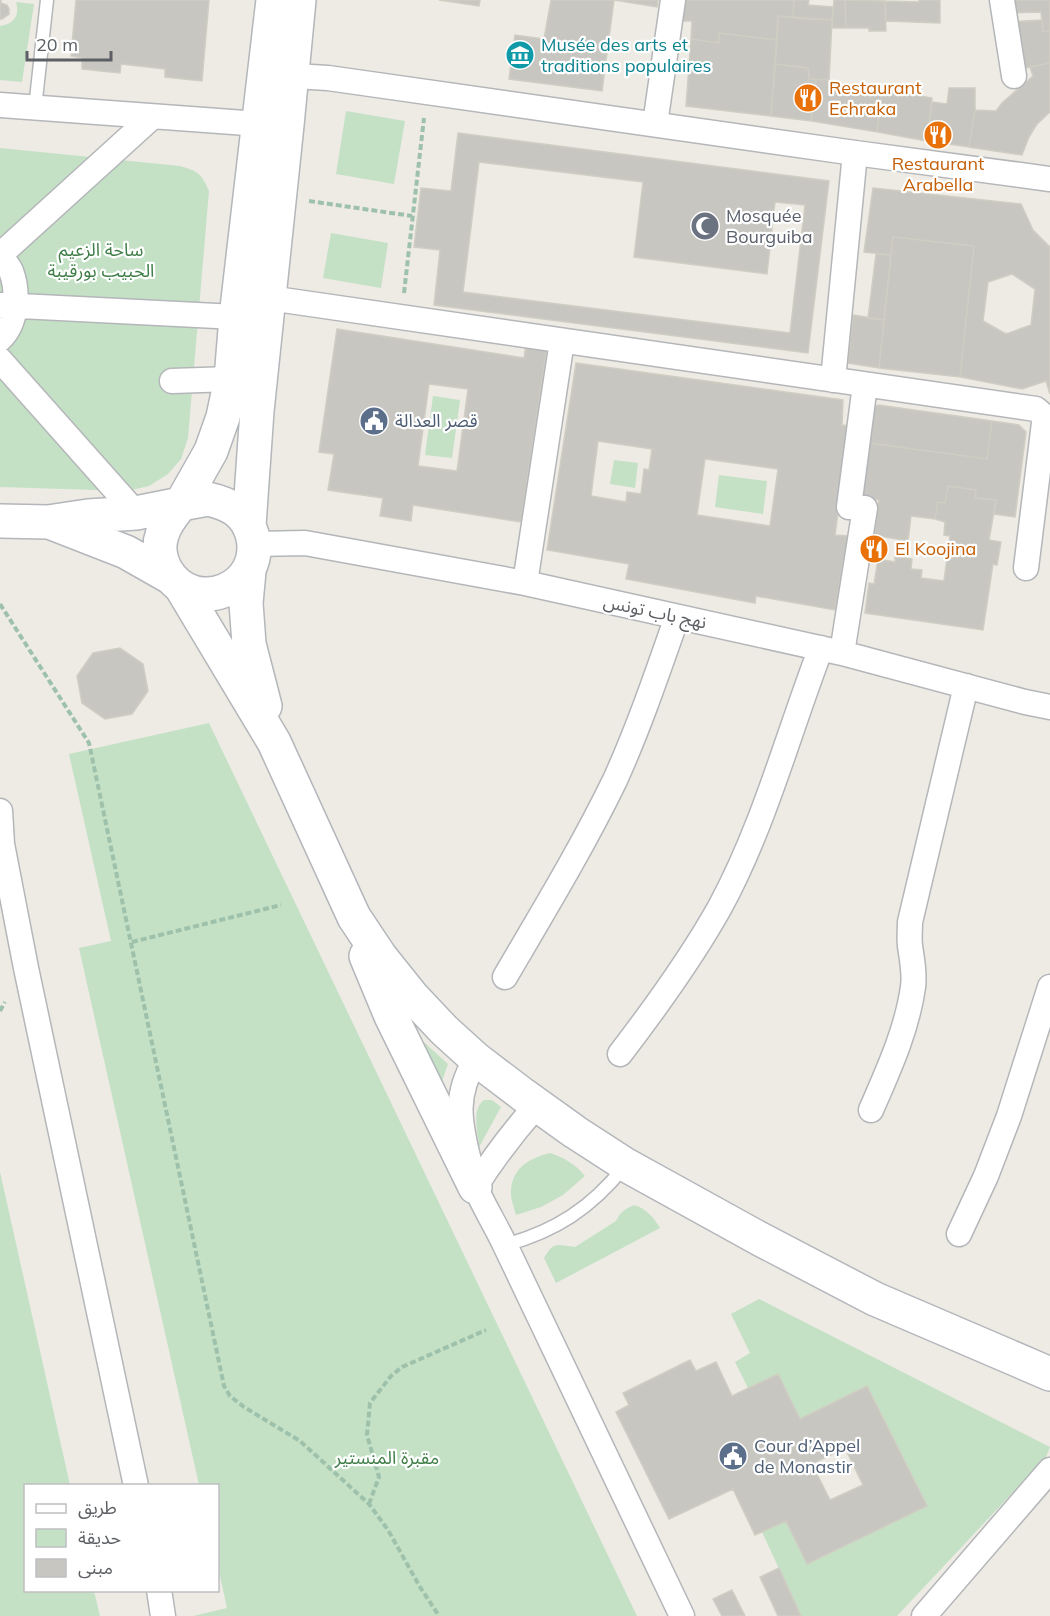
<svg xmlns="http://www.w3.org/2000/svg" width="1050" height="1616" font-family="Mulish,'Noto Sans Arabic',sans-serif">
  <rect width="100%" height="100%" fill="#edebe4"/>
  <path fill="#c4e1c6" d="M16 2 34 4 22 82 0 80V26C14 24 20 15 16 2Z
    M346 111 405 121 394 184 336 174Z
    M0 148 180 166C198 171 202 174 209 191L188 438 181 459 168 474 149 486 127 491 0 487Z
    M331 233 388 243 381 288 323 278Z
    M433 396 460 400 452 458 425 455Z
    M614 460 638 463 635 488 610 484Z
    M719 475 767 481 763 514 715 507Z
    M209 723 637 1616H193L227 1608 218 1567V1486L199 1485 79 948 111 941 69 754Z
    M417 1036 448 1064 441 1084Z
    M484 1100H492L501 1107 479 1147C478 1132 471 1109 484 1100Z
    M550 1153C565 1158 575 1164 585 1176L563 1195 541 1207 516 1215C514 1207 510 1198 511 1190 513 1167 530 1158 550 1153Z
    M0 1172 70 1485 26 1486V1590L94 1591 100 1616H0Z
    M634 1205C646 1208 654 1218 660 1228L556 1283 544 1258C554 1241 557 1245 575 1247L616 1221C620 1212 625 1209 634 1205Z
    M759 1299 1050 1447 1046 1457 897 1616H801L762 1532 786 1521 805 1559 926 1505 867 1386 800 1419 778 1374 748 1388 735 1362 750 1353 731 1314Z"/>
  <path fill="#c8c6c1" stroke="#d0cdc3" stroke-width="1.5" fill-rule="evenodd" d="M0 0H1V3L7 5 9 9V14L2 19H0Z
    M76 0H209L202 81 165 77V69L121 64 120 73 82 69V58L71 56Z
    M439 0H480L479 6Z
    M551 0H614L602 91 509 79 515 35 544 39Z
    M614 0H658L657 7Z
    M684 0H794L793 18 778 16 777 40 719 33V43L691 39 692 21H681Z
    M794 0H809L808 5 833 7 832 20 793 18Z
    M834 0H845L846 28H832Z
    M845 0 885 1 886 31H869V28H846Z
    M919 0H940V23L886 21 885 1 919 2Z
    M1009 0H1050V31L1043 32 1041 12 1010 13Z
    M778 16 832 20 829 80 809 79 808 68 775 64Z
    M1042 20 1043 32 1050 31V63L1019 69 1010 22Z
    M719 33 777 40 771 116 686 106 691 39 719 43Z
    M1050 63V112L1037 124 1029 137 1022 155 969 147 975 110 996 111 1002 103 1033 76 1030 67Z
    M775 64 808 68 809 79H816L811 121 771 116Z
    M816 79 835 81 834 89 882 96 877 132 811 121Z
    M949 88H975V110L969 147 927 141 932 102 947 104Z
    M883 89 932 98 927 141 877 132Z
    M458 133 829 181 808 353 434 305 440 250 414 247 421 188 451 191ZM479 162 643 182 634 257 767 274 775 202 805 205 790 333 463 292Z
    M873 188 1021 204 1033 230 1050 247V394L1046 381 1022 389 960 377 974 246 893 237 891 255 864 252ZM1012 274 1035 289 1031 325 1006 334 983 321 988 282Z
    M893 237 974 246 960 377 879 368Z
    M876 254 891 255 884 320 868 318Z
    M853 315 884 320 879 368 848 363Z
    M337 329 524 358 526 344 547 347 521 522 413 505 411 521 380 516 383 498 328 490 334 454 319 452ZM429 384 468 389 457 471 418 466Z
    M576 363 843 400 842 425 850 426 835 535 848 536 835 610 756 596 755 603 626 579 629 564 547 550ZM598 441 652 449 649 470 644 469 641 494 627 492 626 502 591 496ZM705 459 778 469 770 526 697 515Z
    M878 405 992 421 987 459 869 443 874 407Z
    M992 421 1019 425 1026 432 1015 517 994 514 996 500 975 498 976 490 948 486 945 503 938 502 935 519 911 516 908 541 874 535 879 500 862 497 869 443 987 459Z
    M948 486 976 490 975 498 996 500 989 540 1001 542 997 565 993 564 983 630 865 613 869 583 874 584 878 559 895 562V556L912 559 911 569 922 570 921 578 944 581 950 536 944 535 945 522 935 519 938 502 945 503Z
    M120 648 143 664 148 691 132 714 105 719 82 703 77 676 93 653Z
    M690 1360 696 1371 716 1362 732 1396 778 1374 800 1419 867 1386 927 1506 807 1564 786 1521 755 1535 733 1489 669 1519 616 1412 629 1405 623 1393ZM845 1448 863 1485 830 1500 812 1464Z
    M779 1568 801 1616H778L760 1577Z
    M732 1590 745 1616H722L713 1599Z"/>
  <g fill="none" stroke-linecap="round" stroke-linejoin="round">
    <g stroke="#b4b6b9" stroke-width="15">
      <path id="lane" d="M35 108 47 0
        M505 1245C556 1231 591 1208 624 1167"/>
    </g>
    <g stroke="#b4b6b9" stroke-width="27">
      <path id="street" d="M1002 0 1014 76
        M277 75 328 78 855 153 1050 179
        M0 105 273 125
        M655 124 673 0
        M0 255 152 117
        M0 255C3 260 8 265 11 271 19 292 17 323 0 339
        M269 298 1036 409 1043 415 1044 423 1026 568
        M0 305 236 317
        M0 360 136 513
        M833 380 855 153
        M172 381 231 379
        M255 544 305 543 525 583 842 653 1025 702 1050 707
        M525 583 562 341
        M842 653 865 508 849 507 865 385
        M0 811 2 844 26 968 136 1486
        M505 977C543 912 582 848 615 780 639 727 658 671 677 617
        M620 1054C656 1007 691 959 720 907 764 826 788 734 821 648
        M476 1059C454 1095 459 1121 469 1161 471 1170 472 1179 476 1188 484 1207 496 1226 505 1245L682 1616
        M871 1110C888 1071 907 1030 913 987 915 973 912 960 910 946 909 938 910 930 910 922L966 686
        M475 1187C494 1157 514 1131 537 1105
        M959 1234 986 1176 1009 1116 1050 987
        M159 1590 163 1616
        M924 1616 1050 1470"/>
    </g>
    <g stroke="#b3b6ba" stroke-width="36">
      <path id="secondary" d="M208 499C229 504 245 511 252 534 267 588 194 618 166 570 160 560 158 546 162 535 165 523 174 513 181 504Z
        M0 521 48 522 88 516 136 513 181 504 211 451 223 417 231 379 236 317 273 0
        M49 522 126 552 170 577
        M249 525 257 411 287 125 299 0
        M249 571 246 603 249 644 265 706
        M181 587 274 742 354 917 380 956 412 996 444 1030 476 1059 522 1094 575 1132 626 1165 760 1239 875 1299 1050 1374
        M366 956 391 1016 475 1187"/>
    </g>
    <path stroke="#9ec1ab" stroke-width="4" stroke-dasharray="6 3" stroke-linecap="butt" d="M309 201 412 216
      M404 293 424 118
      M0 604 89 743 224 1386 230 1396 244 1407 300 1441 369 1504 388 1530 420 1587 439 1616
      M132 942 281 905
      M0 1011 5 1002
      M369 1504 379 1477 367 1435 370 1403 391 1376 402 1367 486 1330"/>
    <use href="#lane" stroke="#fff" stroke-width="12"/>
    <use href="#street" stroke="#fff" stroke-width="24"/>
    <use href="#secondary" stroke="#fff" stroke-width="33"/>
  </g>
  <defs>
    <g id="museum-disc" transform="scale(1.5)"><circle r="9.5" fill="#0f9aa8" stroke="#fff"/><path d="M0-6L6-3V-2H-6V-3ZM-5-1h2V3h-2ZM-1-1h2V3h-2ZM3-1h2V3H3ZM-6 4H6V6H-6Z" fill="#fff"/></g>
    <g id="restaurant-disc" transform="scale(1.5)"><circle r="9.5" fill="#e8710a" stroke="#fff"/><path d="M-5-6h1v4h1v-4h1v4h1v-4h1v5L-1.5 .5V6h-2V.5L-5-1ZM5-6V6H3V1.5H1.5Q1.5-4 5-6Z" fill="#fff"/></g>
    <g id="mosque-disc" transform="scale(1.5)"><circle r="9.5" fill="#6b7280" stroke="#fff"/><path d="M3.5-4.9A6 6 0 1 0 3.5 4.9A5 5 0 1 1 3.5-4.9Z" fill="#fff"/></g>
    <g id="civic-disc" transform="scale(1.5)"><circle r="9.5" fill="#5c6f8a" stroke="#fff"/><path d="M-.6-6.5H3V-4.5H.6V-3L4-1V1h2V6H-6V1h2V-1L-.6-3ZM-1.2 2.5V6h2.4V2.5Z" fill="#fff"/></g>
  </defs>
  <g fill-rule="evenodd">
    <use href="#museum-disc" x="520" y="55"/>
    <use href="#restaurant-disc" x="808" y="98"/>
    <use href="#restaurant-disc" x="938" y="135"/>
    <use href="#mosque-disc" x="705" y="226"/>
    <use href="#civic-disc" x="374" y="421"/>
    <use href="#restaurant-disc" x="874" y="549"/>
    <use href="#civic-disc" x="733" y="1456"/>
  </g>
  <g text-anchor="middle" stroke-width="4.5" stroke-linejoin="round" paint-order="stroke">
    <g font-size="18" fill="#0d838f" stroke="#fff" text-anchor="start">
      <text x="541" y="51">Musée des arts et<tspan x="541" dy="21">traditions populaires</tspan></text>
    </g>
    <g font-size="18" fill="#c56008" stroke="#fff" text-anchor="start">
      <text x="829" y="94">Restaurant<tspan x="829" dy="21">Echraka</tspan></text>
      <text x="938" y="170" text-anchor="middle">Restaurant<tspan x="938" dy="21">Arabella</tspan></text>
      <text x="895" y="555">El Koojina</text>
    </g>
    <g font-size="18" fill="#5b616d" stroke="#fff" text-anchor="start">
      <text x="726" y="222">Mosquée<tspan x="726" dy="21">Bourguiba</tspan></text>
    </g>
    <g font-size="18" fill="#407e48" stroke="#fff">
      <text x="101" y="256">ساحة الزعيم<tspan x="101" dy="21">الحبيب بورقيبة</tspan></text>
      <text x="387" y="1464">مقبرة المنستير</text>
    </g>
    <g font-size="18" fill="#4e5e75" stroke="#fff" text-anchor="start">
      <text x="395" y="427">قصر العدالة</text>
      <text x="754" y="1452">Cour d’Appel<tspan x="754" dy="21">de Monastir</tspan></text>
    </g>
    <g font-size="18" fill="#5c5f63" stroke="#fff">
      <text transform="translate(655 612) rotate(12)" y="6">نهج باب تونس</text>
    </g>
  </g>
  <rect x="24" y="1484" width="195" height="108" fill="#ffffff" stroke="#bebfc1" stroke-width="1.5"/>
  <rect x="36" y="1504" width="30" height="9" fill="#ffffff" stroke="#bebfc1" stroke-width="1.5"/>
  <text x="78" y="1514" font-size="18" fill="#5c5f63">طريق</text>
  <rect x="36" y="1529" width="30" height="18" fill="#c4e1c6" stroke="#bebfc1" stroke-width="1.5"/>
  <text x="78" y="1544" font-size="18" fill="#5c5f63">حديقة</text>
  <rect x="36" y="1559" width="30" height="18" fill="#c8c6c1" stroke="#bebfc1" stroke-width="1.5"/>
  <text x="78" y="1574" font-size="18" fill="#5c5f63">مبنى</text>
  <path d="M27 51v9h84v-9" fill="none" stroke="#5c5f63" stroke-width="3"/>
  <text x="36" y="51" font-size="18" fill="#5c5f63" stroke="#ffffff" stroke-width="4.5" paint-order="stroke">20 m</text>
</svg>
